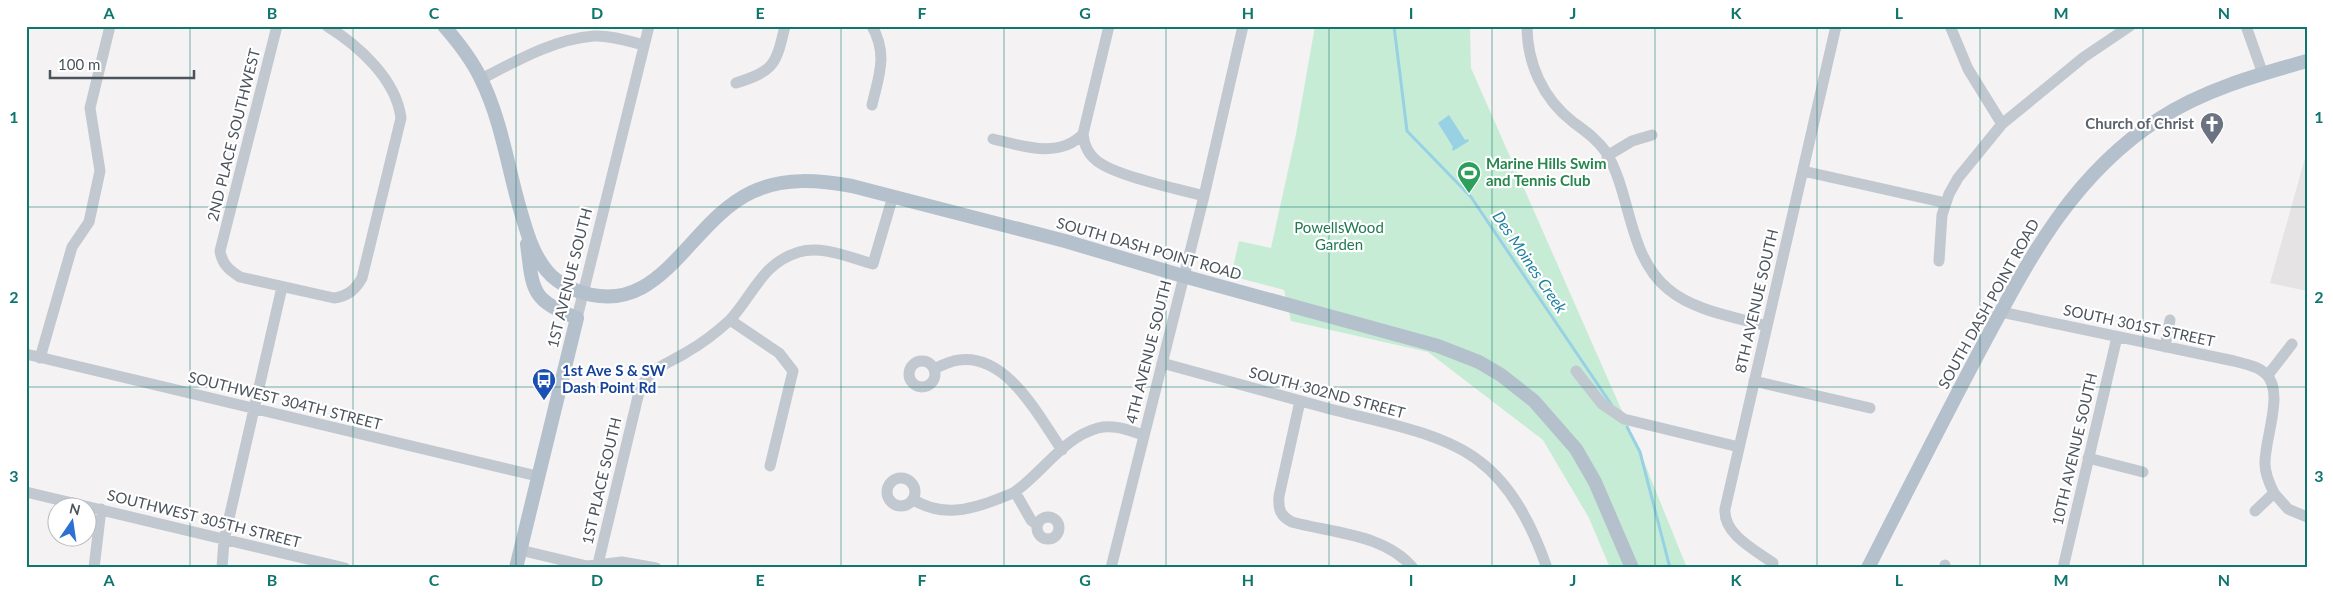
<svg xmlns="http://www.w3.org/2000/svg" width="2333" height="594" font-family="Lato,sans-serif">
  <rect width="100%" height="100%" fill="#f4f2f2"/>
  <path fill="#e5e3e3" d="M2307 151V291L2270 283Z"/>
  <path fill="#c6ecd6" d="M1315 26H1470L1471 68 1640 452 1687 568H1610L1589 518 1543 440 1428 352 1291 321 1284 290 1231 276 1239 241 1271 248 1296 134Z"/>
  <path fill="#98d1e4" d="M1449 115 1465 140 1468 139 1469 141 1453 151 1452 149 1453 147 1438 123Z"/>
  <g fill="none" stroke-linecap="round" stroke-linejoin="round">
    <path stroke="#98d1e4" stroke-width="3" d="M1394 26 1407 131 1471 197 1611 404
      M1627 427 1640 452 1670 568"/>
    <path stroke="#c1c8cf" stroke-width="11" d="M277 26 220 251C222 264 229 270 240 277L334 298C348 296 355 290 362 278L401 118C396 79 359 46 327 26
      M872 26C888 55 879 75 872 105
      M1109 26 1083 134C1084 145 1088 154 1097 161 1116 176 1178 189 1204 196
      M1527 26C1527 63 1543 99 1573 122 1585 131 1597 139 1606 152 1632 195 1627 255 1668 289 1694 311 1735 317 1767 326
      M1950 26 1968 69 2002 124
      M2246 26 2263 74
      M481 79C516 61 554 39 594 36 610 35 628 41 644 45
      M736 83C774 71 776 65 785 26
      M993 139C1022 146 1059 159 1083 134
      M1607 156 1632 141 1652 135
      M1803 171 1946 203
      M1939 261 1942 215 1949 194 1958 178 2002 124 2084 57 2130 26
      M2001 312 2234 361C2245 364 2258 366 2266 374 2285 392 2264 440 2265 464 2265 474 2269 483 2274 493L2255 511
      M577 318 649 26
      M730 320 779 353 793 371 770 466
      M2165 347 2170 320
      M26 354 537 476
      M40 358 72 247 89 222 100 171 90 108 110 26
      M909 374a13 13 0 1 1 26 0a13 13 0 1 1-26 0Z
      M1162 363C1218 378 1274 394 1330 409 1376 421 1442 432 1479 461 1513 486 1533 528 1547 568
      M934 369C942 365 950 361 959 360 1008 354 1039 417 1062 450
      M1576 371 1602 404 1624 419 1739 447
      M2268 375 2292 344
      M1754 381 1870 408
      M1300 401 1279 496C1278 509 1280 516 1292 522 1332 533 1385 534 1413 568
      M2088 458 2143 472
      M887 492a14 14 0 1 1 28 0a14 14 0 1 1-28 0Z
      M26 492 345 568
      M1015 492 1031 520 1037 525
      M2274 493 2288 509 2307 517
      M914 500C941 517 970 510 998 499 1004 496 1011 495 1016 491 1043 472 1064 437 1098 428 1114 424 1128 430 1143 435
      M1037 528a11 11 0 1 1 22 0a11 11 0 1 1-22 0Z
      M520 550 587 566 622 562 656 568
      M1773 563C1755 550 1723 534 1725 509L1836 26
      M94 568 101 509
      M222 568 224 540 282 287
      M597 568 640 388C653 366 666 365 687 352 701 344 718 331 730 320 754 294 762 263 799 252 822 245 851 258 873 264L893 196
      M1111 568 1204 196 1243 26
      M1945 568V565
      M2063 568 2117 337"/>
    <path stroke="#b5c0cd" stroke-width="14" d="M444 26C458 42 472 60 481 79 500 117 507 162 518 202 525 226 531 252 547 271 554 280 565 286 575 290 661 323 686 223 752 192 784 177 818 180 852 186L1065 241 1183 276 1438 346 1479 362 1501 375 1534 401 1576 449 1595 482 1632 568
      M516 568 577 318C530 300 533 290 527 244
      M1868 568C1904 497 1940 426 1977 356 2026 265 2069 177 2159 119 2203 90 2257 75 2307 61"/>
  </g>
  <path fill="none" stroke="#0f766e" stroke-width="1" stroke-opacity="0.55" d="M190 26V568M353 26V568M516 26V568M678 26V568M841 26V568M1004 26V568M1166 26V568M1329 26V568M1492 26V568M1655 26V568M1817 26V568M1980 26V568M2143 26V568M26 207H2307M26 387H2307"/>
  <defs>
    <g id="church-pin" transform="scale(1.25)"><path d="M0 17L-7.5 6A9.5 9.5 0 1 1 7.5 6Z" fill="#6b7280" stroke="#fff"/><path d="M-1.2-6h2.4v3.5h3.3v2.4h-3.3V6h-2.4V-.1h-3.3v-2.4h3.3Z" fill="#fff"/></g>
    <g id="stadium-pin" transform="scale(1.25)"><path d="M0 17L-7.5 6A9.5 9.5 0 1 1 7.5 6Z" fill="#2e9e5b" stroke="#fff"/><path d="M0-5a6.5 5 0 1 0 0 10a6.5 5 0 1 0 0-10ZM-3.5-1.8h7v3.6h-7Z" fill="#fff"/></g>
    <g id="bus-pin" transform="scale(1.25)"><path d="M0 17L-7.5 6A9.5 9.5 0 1 1 7.5 6Z" fill="#1a4fb4" stroke="#fff"/><path d="M-5-6H5V4H4V6H2V4H-2V6H-4V4H-5ZM-3.5-4V0h7V-4ZM-3.5 1.2v1.5H-2V1.2ZM2 1.2v1.5H3.5V1.2Z" fill="#fff"/></g>
  </defs>
  <g fill-rule="evenodd">
    <use href="#church-pin" x="2212" y="124"/>
    <use href="#stadium-pin" x="1469" y="173"/>
    <use href="#bus-pin" x="544" y="380"/>
  </g>
  <g text-anchor="middle" stroke-width="4.5" stroke-linejoin="round" paint-order="stroke">
    <g font-size="15" font-weight="bold" fill="#5b616d" stroke="#fff" text-anchor="end">
      <text x="2194" y="129">Church of Christ</text>
    </g>
    <g font-size="15" fill="#4b545d" stroke="#fff">
      <text transform="translate(234 135) rotate(-76)" y="5">2ND PLACE SOUTHWEST</text>
      <text transform="translate(1149 249) rotate(16)" y="5">SOUTH DASH POINT ROAD</text>
      <text transform="translate(570 278) rotate(-76)" y="5">1ST AVENUE SOUTH</text>
      <text transform="translate(1757 301) rotate(-77)" y="5">8TH AVENUE SOUTH</text>
      <text transform="translate(1989 304) rotate(-61)" y="5">SOUTH DASH POINT ROAD</text>
      <text transform="translate(2139 326) rotate(12)" y="5">SOUTH 301ST STREET</text>
      <text transform="translate(1149 352) rotate(-76)" y="5">4TH AVENUE SOUTH</text>
      <text transform="translate(1327 393) rotate(15)" y="5">SOUTH 302ND STREET</text>
      <text transform="translate(285 401) rotate(14)" y="5">SOUTHWEST 304TH STREET</text>
      <text transform="translate(2075 449) rotate(-77)" y="5">10TH AVENUE SOUTH</text>
      <text transform="translate(602 481) rotate(-77)" y="5">1ST PLACE SOUTH</text>
      <text transform="translate(204 519) rotate(14)" y="5">SOUTHWEST 305TH STREET</text>
    </g>
    <g font-size="15" font-weight="bold" fill="#27864d" stroke="#fff" text-anchor="start">
      <text x="1486" y="169">Marine Hills Swim<tspan x="1486" dy="17">and Tennis Club</tspan></text>
    </g>
    <g font-size="15" fill="#227951" stroke="#fff">
      <text x="1339" y="233">PowellsWood<tspan x="1339" dy="17">Garden</tspan></text>
    </g>
    <g font-size="15" font-weight="bold" fill="#164399" stroke="#fff" text-anchor="start">
      <text x="562" y="376">1st Ave S &amp; SW<tspan x="562" dy="17">Dash Point Rd</tspan></text>
    </g>
    <g font-size="16" font-style="italic" fill="#1c7f9f" stroke="#fff">
      <text transform="translate(1530 262) rotate(56)" y="6">Des Moines Creek</text>
    </g>
  </g>
  <rect width="2333" height="594" fill="none" stroke="#ffffff" stroke-width="55"/>
  <g transform="translate(72 522) rotate(13)"><circle r="24" fill="#ffffff" stroke="#b7bbbe"/>
  <path d="M0-4L9 19L0 12L-9 19Z" fill="#2e6fd2"/>
  <text y="-8" font-size="14" font-weight="bold" text-anchor="middle" fill="#4b545d">N</text>
  </g>
  <path d="M50 70v8h144v-8" fill="none" stroke="#4b545d" stroke-width="2.5"/>
  <text x="58" y="70" font-size="15" fill="#4b545d" stroke="#ffffff" stroke-width="4" paint-order="stroke">100 m</text>
  <rect x="28" y="28" width="2278" height="538" fill="none" stroke="#0f766e" stroke-width="2"/>
  <g font-size="16" text-anchor="middle" font-weight="bold" fill="#0f766e">
    <text x="109" y="19">A</text>
    <text x="272" y="19">B</text>
    <text x="434" y="19">C</text>
    <text x="597" y="19">D</text>
    <text x="760" y="19">E</text>
    <text x="922" y="19">F</text>
    <text x="1085" y="19">G</text>
    <text x="1248" y="19">H</text>
    <text x="1411" y="19">I</text>
    <text x="1573" y="19">J</text>
    <text x="1736" y="19">K</text>
    <text x="1899" y="19">L</text>
    <text x="2061" y="19">M</text>
    <text x="2224" y="19">N</text>
    <text x="14" y="123">1</text>
    <text x="2319" y="123">1</text>
    <text x="14" y="303">2</text>
    <text x="2319" y="303">2</text>
    <text x="14" y="482">3</text>
    <text x="2319" y="482">3</text>
    <text x="109" y="586">A</text>
    <text x="272" y="586">B</text>
    <text x="434" y="586">C</text>
    <text x="597" y="586">D</text>
    <text x="760" y="586">E</text>
    <text x="922" y="586">F</text>
    <text x="1085" y="586">G</text>
    <text x="1248" y="586">H</text>
    <text x="1411" y="586">I</text>
    <text x="1573" y="586">J</text>
    <text x="1736" y="586">K</text>
    <text x="1899" y="586">L</text>
    <text x="2061" y="586">M</text>
    <text x="2224" y="586">N</text>
  </g>
</svg>
